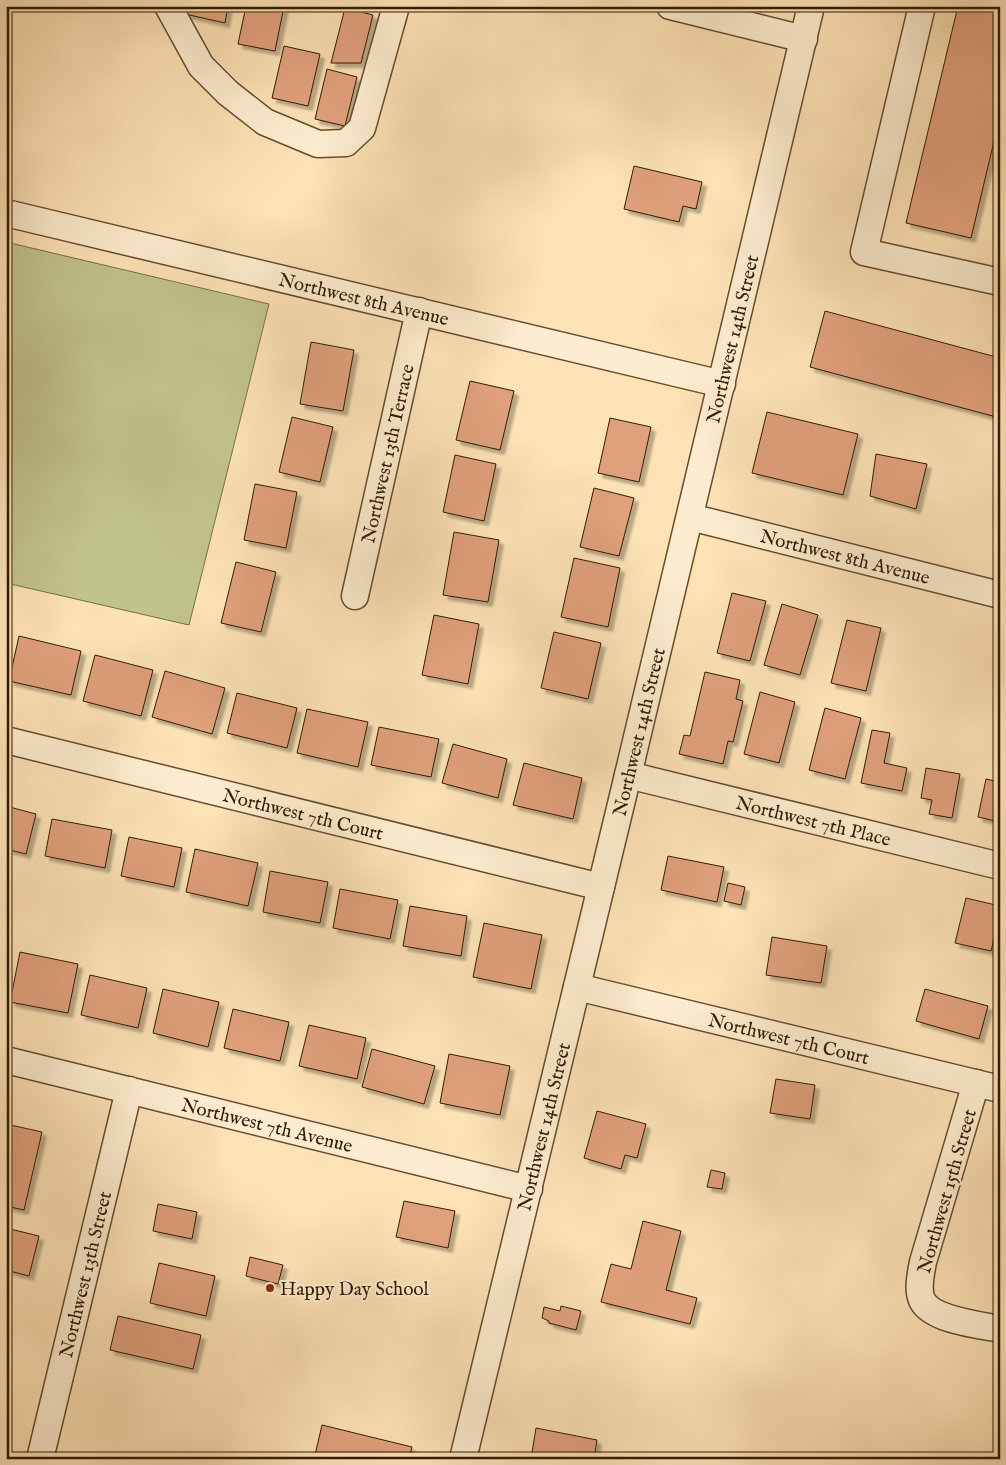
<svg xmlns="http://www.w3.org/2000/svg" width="1006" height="1465" font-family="'IM FELL English',serif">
  <defs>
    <filter id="shadow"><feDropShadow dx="4.5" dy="4.5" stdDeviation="1" flood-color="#0004"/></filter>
  </defs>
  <rect width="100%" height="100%" fill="#fce2b5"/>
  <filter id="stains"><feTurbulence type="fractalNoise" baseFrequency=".004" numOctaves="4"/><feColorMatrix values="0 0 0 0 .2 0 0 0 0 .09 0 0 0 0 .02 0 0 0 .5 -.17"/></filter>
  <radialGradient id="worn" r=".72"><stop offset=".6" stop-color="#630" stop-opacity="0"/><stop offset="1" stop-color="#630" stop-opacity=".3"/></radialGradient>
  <path fill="#c1c38c" stroke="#7a6f46" d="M6 242 269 304 189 625 6 583Z"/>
  <path fill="#e0a07c" stroke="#331b00" filter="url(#shadow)" d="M187 6H228L225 23 185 14Z
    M246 6H284L275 51 238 44Z
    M958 6H1000V116L971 238 906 223Z
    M345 8 373 15 361 63H331Z
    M284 46 320 54 308 106 272 98Z
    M327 69 357 77 345 126 315 119Z
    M634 166 702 182 696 209 683 206 679 222 624 209Z
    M825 311 1000 358V418L810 367Z
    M311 342 354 350 343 411 300 404Z
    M470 381 514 391 500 450 456 440Z
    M767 412 858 434 843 495 752 473Z
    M292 417 333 427 320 482 279 472Z
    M610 418 651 427 639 482 598 473Z
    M876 454 927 464 916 509 870 496Z
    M455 455 496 464 484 521 443 512Z
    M255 484 297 492 286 548 244 540Z
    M594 488 634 498 619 556 580 547Z
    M454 532 499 540 488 602 443 595Z
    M574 558 620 568 608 627 561 617Z
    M236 562 276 572 261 632 221 623Z
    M732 593 766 601 750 661 717 653Z
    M782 604 818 615 800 675 764 665Z
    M434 615 479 624 468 684 422 675Z
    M847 620 881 628 866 691 831 683Z
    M554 632 601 643 588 699 541 688Z
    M19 636 81 651 71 695 9 681Z
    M95 655 153 670 141 716 83 701Z
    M165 671 225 688 212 734 152 717Z
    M705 672 740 680 736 699 743 701 733 742 728 741 723 764 679 754 684 735 690 736Z
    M760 692 795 702 779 763 744 754Z
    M237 693 297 708 287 748 227 733Z
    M825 708 861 718 845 779 809 770Z
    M307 709 368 722 358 767 297 753Z
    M379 727 439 739 431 777 371 765Z
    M872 730 890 733 884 763 907 768 902 791 861 783Z
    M453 744 507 759 498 798 442 783Z
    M524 763 582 778 573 819 513 805Z
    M926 768 960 774 952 818 929 814 932 800 921 798Z
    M986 779 1000 782V822L978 817Z
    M6 806 36 814 26 854 6 849Z
    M52 819 112 830 105 868 45 856Z
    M129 837 182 848 174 887 121 876Z
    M195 849 258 863 248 906 186 892Z
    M668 856 724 867 717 902 661 890Z
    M270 871 328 882 320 923 263 912Z
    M728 883 745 887 741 905 724 901Z
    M340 889 398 900 390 939 333 928Z
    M966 898 1000 906V915L991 951 955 943Z
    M410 906 467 916 461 956 403 946Z
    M484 923 542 935 531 989 473 977Z
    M772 937 827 946 821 983 766 975Z
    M20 952 78 964 68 1013 10 1002Z
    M90 975 147 988 138 1028 81 1015Z
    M163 989 219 1002 208 1047 153 1033Z
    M925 989 988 1006 979 1039 916 1021Z
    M233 1009 289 1022 280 1061 224 1048Z
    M309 1025 366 1038 357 1079 299 1066Z
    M372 1049 435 1066 424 1104 362 1087Z
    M449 1054 510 1066 500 1115 440 1103Z
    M776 1079 815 1085 810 1119 770 1113Z
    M597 1111 646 1124 637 1158 625 1155 621 1169 584 1158Z
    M6 1124 42 1132 24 1210 6 1206Z
    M711 1170 725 1173 722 1189 707 1187Z
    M404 1201 455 1211 448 1248 396 1237Z
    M158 1204 197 1212 192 1239 153 1231Z
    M643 1221 681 1231 666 1290 697 1298 690 1324 601 1302 611 1264 631 1269Z
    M6 1228 39 1236 29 1276 6 1270Z
    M250 1257 283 1265 278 1284 246 1276Z
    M159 1263 215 1276 206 1316 150 1303Z
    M561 1306 581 1311 576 1330 549 1323V1321L542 1318 544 1307 560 1311Z
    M118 1316 201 1335 193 1369 110 1350Z
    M322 1425 412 1447 409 1459H314Z
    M536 1428 597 1440 594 1459H531Z"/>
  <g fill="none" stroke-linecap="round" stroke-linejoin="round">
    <g stroke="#654d2d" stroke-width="29">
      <g id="minor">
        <path d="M168 6 201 66 228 93 265 122 318 144 346 143 362 128 396 6"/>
        <path d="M670 6 804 39"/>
        <path d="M922 6 864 252 1000 282"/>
        <path id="s1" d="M6 213 722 384"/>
        <path id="s2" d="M690 517 1000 595"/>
        <path id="s3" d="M355 596 419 311"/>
        <path id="s4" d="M6 740 601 887"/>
        <path id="s5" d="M628 775 1000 866"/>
        <path id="s6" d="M577 987 1000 1089"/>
        <path id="s7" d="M6 1060 529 1189"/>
        <path d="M976 1083 923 1262C921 1273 917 1289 922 1300 931 1320 980 1325 1000 1329"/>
        <path id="s8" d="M40 1459 129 1090"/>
        <path id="s9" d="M463 1459 628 775 811 6"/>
      </g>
    </g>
    <use href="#minor" stroke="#fdeccf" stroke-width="26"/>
  </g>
  <circle fill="#8f2418" stroke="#fdeccf" stroke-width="2" cx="270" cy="1288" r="5"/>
  <g text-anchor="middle" stroke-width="4" stroke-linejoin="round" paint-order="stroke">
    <g font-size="19" fill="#331b00" stroke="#fdeccf">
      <text dy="7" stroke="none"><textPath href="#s1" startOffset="368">Northwest 8th Avenue</textPath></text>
      <text dy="7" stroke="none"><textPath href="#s9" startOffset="1152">Northwest 14th Street</textPath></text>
      <text dy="7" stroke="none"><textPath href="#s3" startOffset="146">Northwest 13th Terrace</textPath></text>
      <text dy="7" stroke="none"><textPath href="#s2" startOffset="160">Northwest 8th Avenue</textPath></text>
      <text dy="7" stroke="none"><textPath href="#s9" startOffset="748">Northwest 14th Street</textPath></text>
      <text dy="7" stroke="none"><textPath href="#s4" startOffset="306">Northwest 7th Court</textPath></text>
      <text dy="7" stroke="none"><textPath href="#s5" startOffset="191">Northwest 7th Place</textPath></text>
      <text dy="7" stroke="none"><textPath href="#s6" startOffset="218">Northwest 7th Court</textPath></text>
      <text dy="7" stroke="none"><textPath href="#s7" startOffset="269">Northwest 7th Avenue</textPath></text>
      <text dy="7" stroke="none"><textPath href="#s9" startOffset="342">Northwest 14th Street</textPath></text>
      <text transform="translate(946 1191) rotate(-74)" y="7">Northwest 15th Street</text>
      <text dy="7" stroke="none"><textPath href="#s8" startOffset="190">Northwest 13th Street</textPath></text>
    </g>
    <g font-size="19" fill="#331b00" stroke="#fdeccf" text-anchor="start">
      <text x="280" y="1295">Happy Day School</text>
    </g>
  </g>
  <rect width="1006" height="1465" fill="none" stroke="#fce2b5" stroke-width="25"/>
  <rect x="8" y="8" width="991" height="1450" fill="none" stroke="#331b00" stroke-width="2.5"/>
  <rect x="12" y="12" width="981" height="1440" fill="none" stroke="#331b00"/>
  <rect width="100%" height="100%" filter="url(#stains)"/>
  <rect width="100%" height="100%" fill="url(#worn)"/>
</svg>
